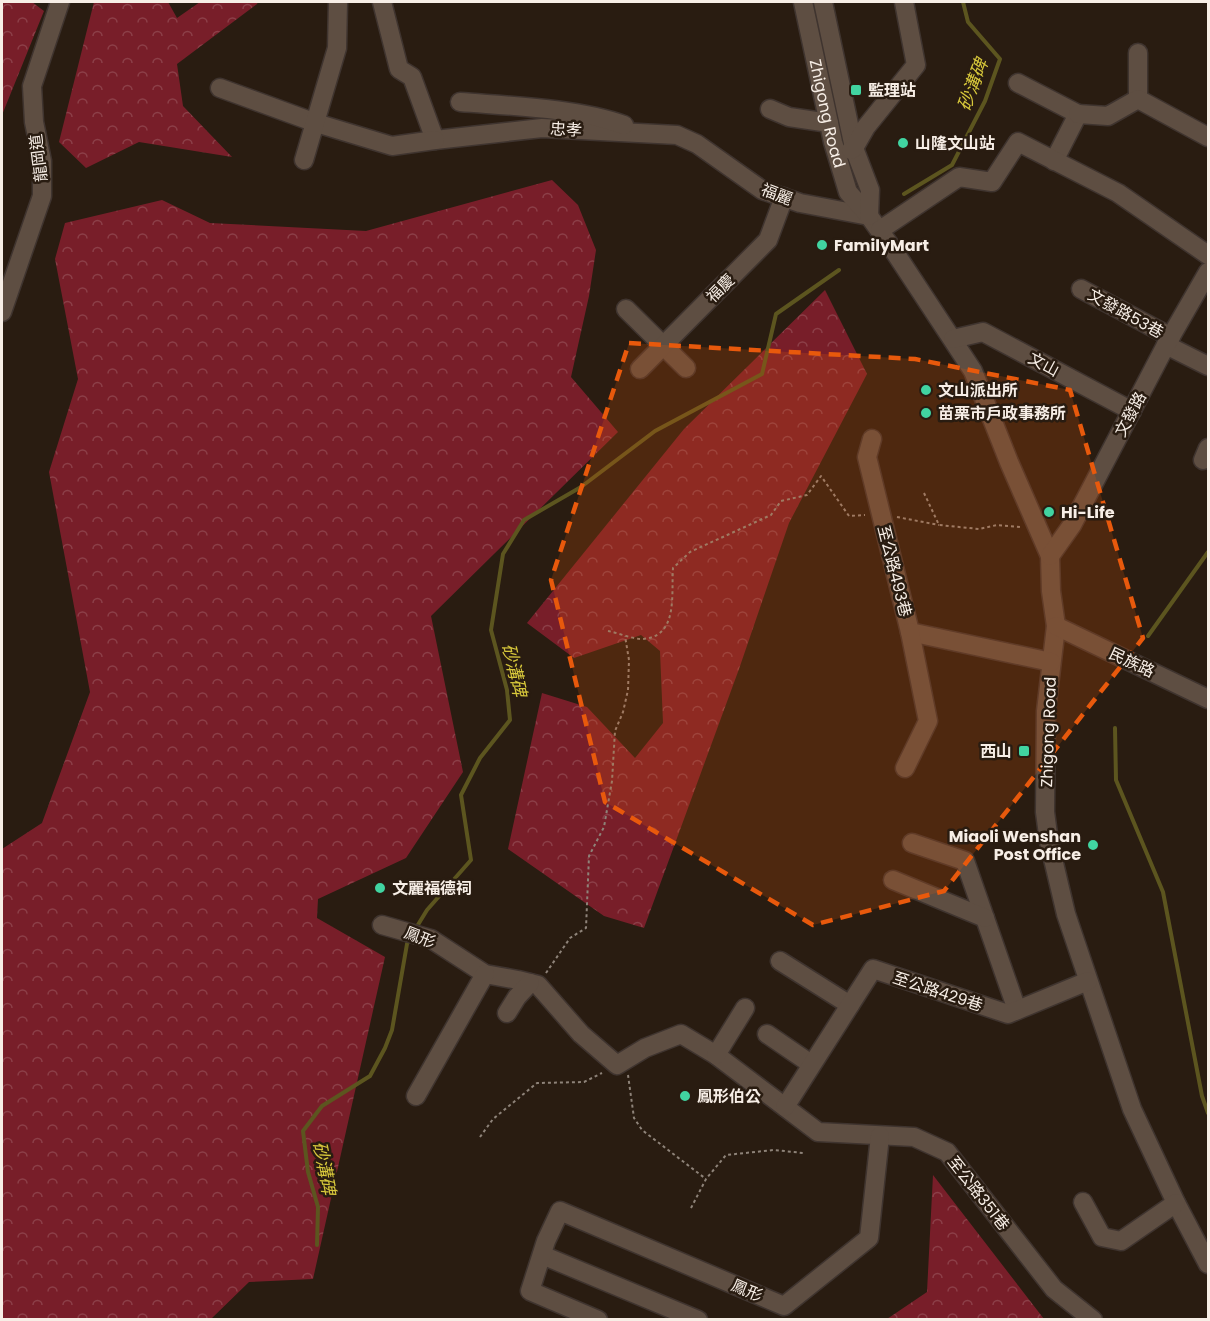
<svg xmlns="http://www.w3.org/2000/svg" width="1210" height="1321" font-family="Poppins,'Noto Sans TC',sans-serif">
  <defs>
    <pattern id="forest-crowns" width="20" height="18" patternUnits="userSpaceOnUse" patternTransform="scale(1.5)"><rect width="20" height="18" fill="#781e29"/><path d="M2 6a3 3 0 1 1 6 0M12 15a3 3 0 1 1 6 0" fill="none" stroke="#8c3f48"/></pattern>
  </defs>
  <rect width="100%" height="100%" fill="#291c11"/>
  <path fill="url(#forest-crowns)" d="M2 2H32L44 11 2 115Z
    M94 2H168L177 18 200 2H258L257 4 177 64 183 106 232 157 139 142 86 168 59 142Z
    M552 180 578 205 596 250 589 296 571 377 618 432 431 616 463 772 406 858 318 899 317 918 385 957 313 1279 249 1282 211 1319H2V849L42 823 90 692 49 472 78 379 55 259 65 223 162 200 210 223 366 231Z
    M825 290 867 374 789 523 739 669 644 928 604 916 508 849 542 693 587 707 635 758 663 723 660 651 641 635 574 658 527 623 684 429Z
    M933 1175 1044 1319H887L927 1292Z"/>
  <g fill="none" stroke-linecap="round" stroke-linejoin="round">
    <path stroke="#5c551f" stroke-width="4" d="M904 194 952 165 985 101 1000 59 968 22 963 2
      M1148 636 1208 552
      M1115 728 1116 780 1163 892 1202 1096 1208 1113
      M416 928 427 910 471 860 461 795 480 758 510 720 507 690 491 630 503 554 524 520 581 487 655 431 762 374 776 314 839 270
      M317 1245 318 1207 308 1172 303 1131 322 1106 370 1076 385 1048 392 1030 407 944 409 940"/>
    <g stroke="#3f342f" stroke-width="21">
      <g id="minor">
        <path d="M382 2 399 69 412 77 435 140 542 128 677 135 697 144 762 190 800 203 869 216"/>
        <path id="s1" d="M803 2 833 142 848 192 869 216 894 251 973 371 1009 462 1050 556 1051 591 1056 626 1046 711 1045 812 1049 842 1066 914 1132 1109 1176 1203 1208 1264"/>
        <path d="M823 2 854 148 870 190 869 216"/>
        <path d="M1138 53V99"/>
        <path d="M1018 83 1078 114 1054 161"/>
        <path d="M220 88 316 123 392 146 435 140"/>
        <path d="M460 102C509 106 578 108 624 125"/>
        <path d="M770 109 789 117 829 123"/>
        <path d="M1078 114 1108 116 1138 99 1208 137"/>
        <path d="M851 150 854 148 866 127 916 65 904 2"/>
        <path d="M304 160 337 48 338 2"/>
        <path d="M880 230 959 177 992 182 1018 142 1118 193 1208 255"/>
        <path d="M1081 289 1171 337"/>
        <path d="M626 309 686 368"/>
        <path d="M2 312 42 196V161L34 122 32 86 60 2"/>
        <path d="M953 339 983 332 1132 411"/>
        <path d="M1166 345 1208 366"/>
        <path d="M640 369 768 240 784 197"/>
        <path d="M872 439 867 457 910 632 1051 662"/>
        <path d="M1203 460 1208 448"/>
        <path d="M1050 556 1072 525 1166 345 1208 272"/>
        <path d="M1056 626 1208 699"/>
        <path d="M905 768 928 721 910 632"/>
        <path d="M912 843 965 861 1017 1010"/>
        <path d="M893 880 985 918"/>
        <path d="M382 925 431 939 485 974 518 980 538 985 581 1034 617 1065 645 1048 681 1034 716 1055 818 1132 914 1137 947 1152 1054 1289 1093 1320"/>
        <path d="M780 961 850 1005"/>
        <path d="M507 1013 517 997 530 983"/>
        <path d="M767 1034 811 1064"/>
        <path d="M716 1055 745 1008"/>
        <path d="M416 1096 485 974"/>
        <path d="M785 1107 873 969 1008 1014 1088 981"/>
        <path d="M1083 1202 1102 1237 1121 1241 1176 1203"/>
        <path d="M542 1255 698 1320"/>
        <path d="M598 1320 530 1291 546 1241 560 1211 784 1306 869 1238 880 1136"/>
      </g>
    </g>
    <path stroke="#8e8379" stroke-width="2" stroke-dasharray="3 3" stroke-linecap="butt" d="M924 493 939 525 979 529 997 525 1020 527
      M897 517 939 525
      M608 631C618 633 630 638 640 639 679 639 671 595 673 568L690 552 771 515 781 501 807 495 821 476 849 516 865 515
      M546 973 570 938 586 928 589 856 604 827 612 781 615 731 623 712 628 690 629 660 625 636
      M628 1075 634 1118 642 1130 706 1179
      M480 1137 493 1119 537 1083 584 1082 602 1073
      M691 1208 706 1179 726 1155 774 1150 803 1153"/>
    <use href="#minor" stroke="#5e4e42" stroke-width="18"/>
  </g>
  <path fill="#e8590c" fill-opacity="0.2" stroke="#e8590c" stroke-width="4.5" stroke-dasharray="12 8" stroke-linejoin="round" d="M629 343 915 359 1070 390 1143 638 944 891 813 925 605 802 551 580Z"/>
  <g fill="#41d4a1" stroke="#291c11" stroke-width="2">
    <rect x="850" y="84" width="12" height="12" rx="3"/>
    <circle cx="903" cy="143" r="6"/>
    <circle cx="822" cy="245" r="6"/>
    <circle cx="926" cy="390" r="6"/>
    <circle cx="926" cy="413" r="6"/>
    <circle cx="1049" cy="512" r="6"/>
    <rect x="1018" y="745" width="12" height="12" rx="3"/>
    <circle cx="1093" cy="845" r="6"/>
    <circle cx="380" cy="888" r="6"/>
    <circle cx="685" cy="1096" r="6"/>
  </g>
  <g text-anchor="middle" stroke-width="5" stroke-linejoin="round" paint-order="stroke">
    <g font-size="16" font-weight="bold" fill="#f7eee6" stroke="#291c11" text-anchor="start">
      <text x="868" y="96">監理站</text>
      <text x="915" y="149">山隆文山站</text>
      <text x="834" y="251">FamilyMart</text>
      <text x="938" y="396">文山派出所</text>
      <text x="938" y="419">苗栗市戶政事務所</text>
      <text x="1061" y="518">Hi-Life</text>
      <text x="1012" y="757" text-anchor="end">西山</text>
      <text x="1081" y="842" text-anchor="end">Miaoli Wenshan<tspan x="1081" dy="18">Post Office</tspan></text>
      <text x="392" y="894">文麗福德祠</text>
      <text x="697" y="1102">鳳形伯公</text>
    </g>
    <g font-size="16" fill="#f7eee6" stroke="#291c11">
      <text dy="6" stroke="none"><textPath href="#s1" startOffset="114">Zhigong Road</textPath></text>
      <text transform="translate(566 129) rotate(3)" y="6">忠孝</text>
      <text transform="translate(38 158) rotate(-97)" y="6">龍岡道</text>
      <text transform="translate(777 194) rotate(21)" y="6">福麗</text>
      <text transform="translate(720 288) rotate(-45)" y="6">福慶</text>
      <text transform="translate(1126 313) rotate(29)" y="6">文發路53巷</text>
      <text transform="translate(1044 364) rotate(28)" y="6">文山</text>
      <text transform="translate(1130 414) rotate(-62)" y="6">文發路</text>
      <text transform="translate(895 571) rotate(76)" y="6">至公路493巷</text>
      <text transform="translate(1132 662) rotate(25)" y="6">民族路</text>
      <text transform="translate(1048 732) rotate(-88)" y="6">Zhigong Road</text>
      <text transform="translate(420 937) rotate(21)" y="6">鳳形</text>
      <text transform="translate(938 991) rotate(18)" y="6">至公路429巷</text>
      <text transform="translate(979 1193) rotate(52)" y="6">至公路351巷</text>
      <text transform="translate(747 1290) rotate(23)" y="6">鳳形</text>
    </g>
    <g font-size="18" font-style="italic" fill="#d7c73b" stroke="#291c11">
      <text transform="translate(973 85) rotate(-69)" y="6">砂溝碑</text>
      <text transform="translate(514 670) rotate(77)" y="6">砂溝碑</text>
      <text transform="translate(324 1168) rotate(79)" y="6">砂溝碑</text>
    </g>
  </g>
  <rect width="1210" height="1321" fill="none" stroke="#f7eee6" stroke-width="6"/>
</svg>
